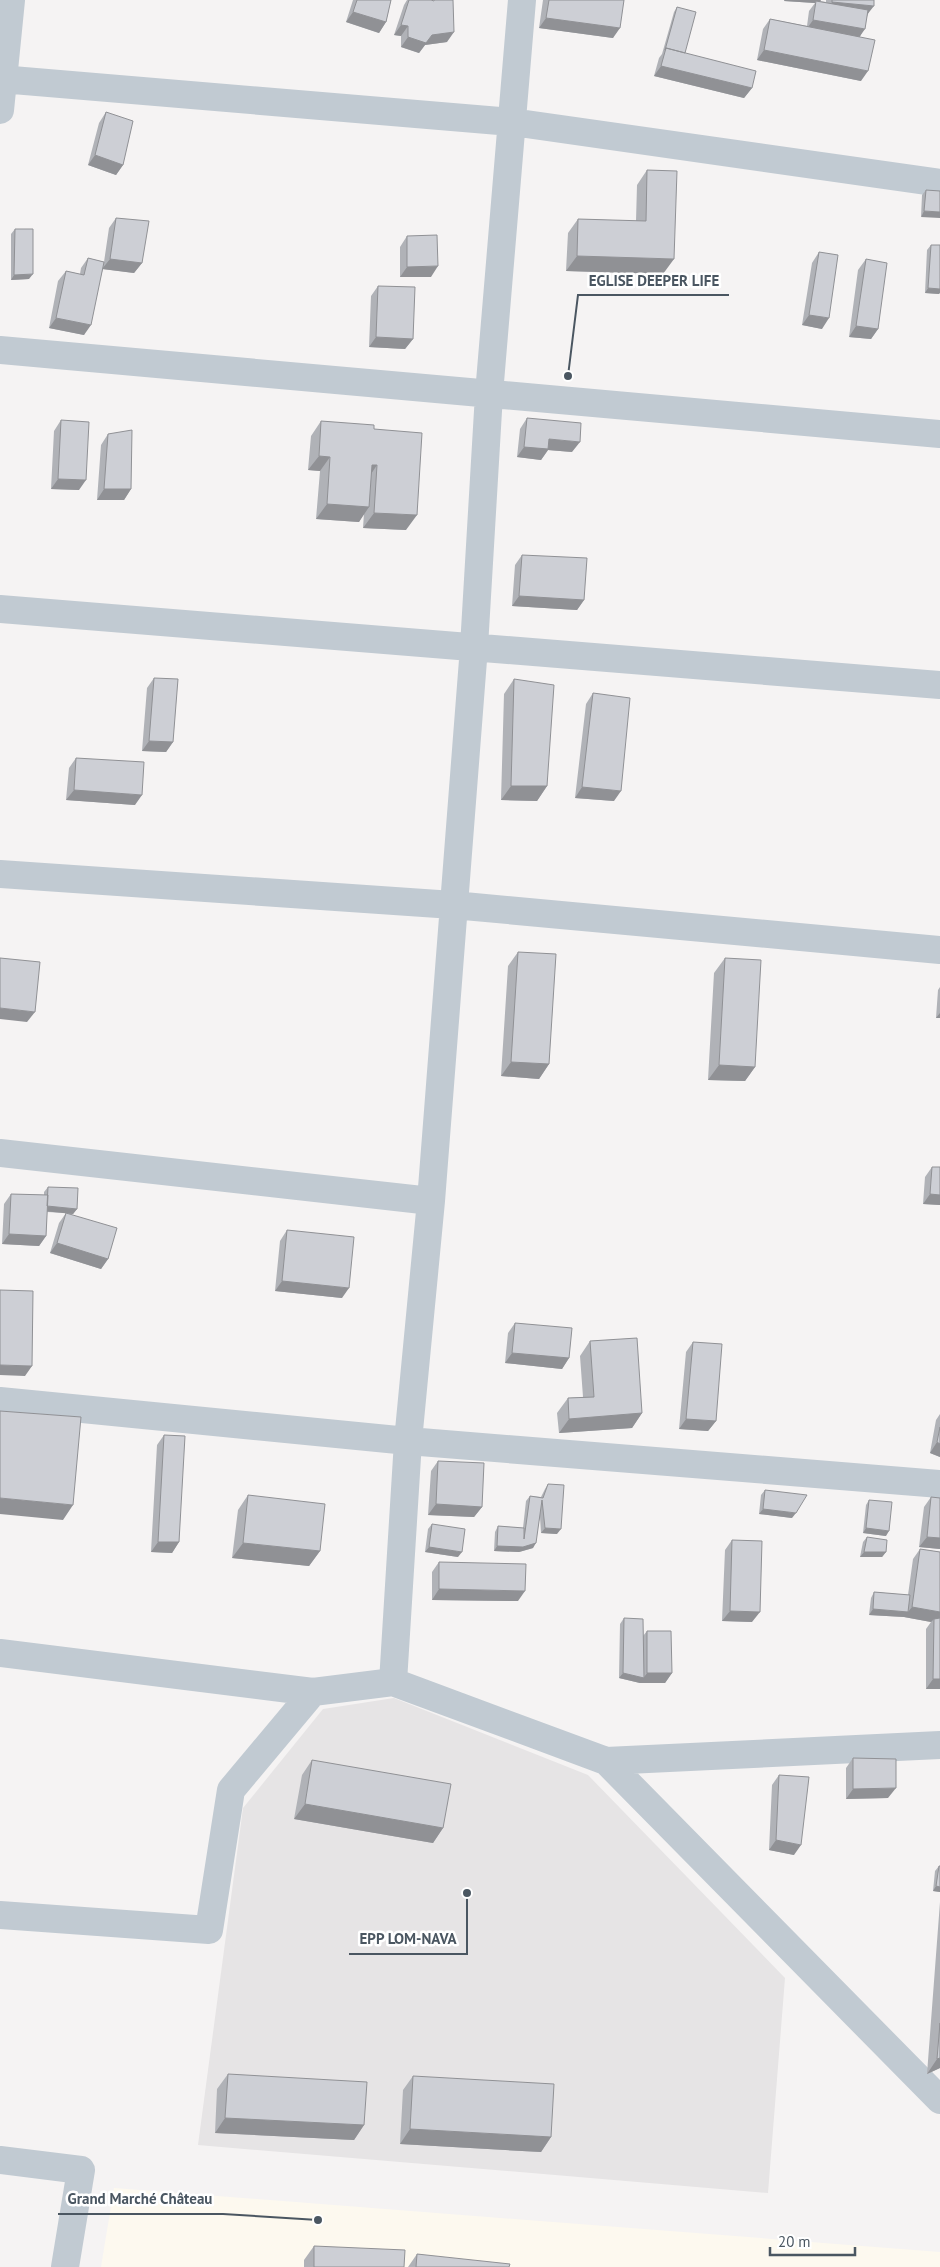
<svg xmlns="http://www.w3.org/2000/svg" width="940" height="2267" font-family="'PT Sans',sans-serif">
  <rect width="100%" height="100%" fill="#f5f3f3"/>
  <path fill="#fdf9ef" d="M114 2188 940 2252V2267H101Z"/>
  <path fill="#e6e4e5" d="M394 1698 588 1775 785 1978 768 2193 198 2145 243 1808 323 1709Z"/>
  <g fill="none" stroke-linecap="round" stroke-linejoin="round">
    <path stroke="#c1cad2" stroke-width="28" d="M0 79 512 122 940 183
      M0 110 11 0
      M0 350 940 434
      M0 609 940 685
      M0 874 453 905 940 950
      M0 1153 431 1201
      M0 1401 408 1441 940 1484
      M0 1653 313 1692 393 1682 606 1761 940 2100
      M393 1682 408 1441 431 1201 474 647 489 394 522 0
      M606 1761 940 1745
      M0 1915 209 1930 231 1790 313 1692
      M0 2160 81 2170 65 2267"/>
  </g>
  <path fill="#b0b2b7" d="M353 0H391L386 22 379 33 346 22Z
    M407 0H431L447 42 425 45 419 53 401 47V36L394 35 404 5Z
    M543 0H624L613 38 539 28Z
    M784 0H821L820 1 826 2V0H874L868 14 860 37 861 81 757 60 763 29 770 19 807 26 809 11 815 3 784 1Z
    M677 7 685 53 752 88 744 98 654 76 659 58 662 54 674 12Z
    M106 112 123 165 116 175 88 165 99 123Z
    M647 170 663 274 566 271 568 233 578 219 636 221 637 185Z
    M926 190 940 191 921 217 922 195Z
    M116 218 142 263 134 273 103 269 84 335 49 328 58 281 66 271 80 274 81 268 88 258 104 262 109 228Z
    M15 229 29 279 11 280V234Z
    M407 236 431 277H400V247Z
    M931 245 939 294 925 293 927 250Z
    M819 252 822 329 802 325 812 263Z
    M866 259 878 329 871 339 849 337 858 270Z
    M378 286 413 339 405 349 369 347 371 296Z
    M527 418 572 452 548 450 541 460 517 457 520 429Z
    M61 420 79 490 51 489 54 431Z
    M321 421 374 429 406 530 363 528 364 513 359 522 316 519 320 471 308 470 311 436Z
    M108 434 131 489 124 500H97L101 445Z
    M522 555 584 600 577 610 512 606 515 565Z
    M154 678 173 742 166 752 142 751 147 688Z
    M514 679 547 786 537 801 501 800 504 694Z
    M593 693 614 801 575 798 586 704Z
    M76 758 135 805 66 800 69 768Z
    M518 952 549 1064 539 1079 501 1076 508 966Z
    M725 958 755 1067 745 1081 708 1080 714 973Z
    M940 987V1018H936L938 990Z
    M932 1167H940V1205L923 1204 925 1177Z
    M48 1187 77 1209 73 1214H70L108 1259 101 1269 50 1253 59 1223 66 1213 47 1212 46 1236 39 1246 2 1244 4 1204 11 1194 44 1195V1192Z
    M287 1230 342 1298 275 1291 280 1241Z
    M515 1323 569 1358 562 1369 505 1363 508 1333Z
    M590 1341 642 1413 632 1428 559 1433 557 1413 568 1398 583 1397 580 1356Z
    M693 1342 716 1421 708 1431 679 1429 686 1352Z
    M940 1414V1457L930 1453 936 1420Z
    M164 1435 179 1542 172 1553 151 1552 157 1445Z
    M438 1461 482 1507 474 1517 428 1515 431 1471Z
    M548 1484 557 1534 541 1533 540 1517 533 1548 519 1552 494 1551 495 1532 498 1526 523 1528 526 1501 530 1496 541 1497 545 1489Z
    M765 1490 792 1518 759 1514 761 1495Z
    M248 1495 320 1551 309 1566 232 1558 238 1510Z
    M931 1497 940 1498V1549L919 1547 924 1507Z
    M869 1500 886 1536 863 1533 866 1505Z
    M432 1524 458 1557 425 1552 428 1529Z
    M867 1537 886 1552 882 1557H860L863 1542Z
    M732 1540 752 1622 722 1621 725 1550Z
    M920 1549 940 1552V1689H926V1629L931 1622 904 1617 869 1615 871 1598 874 1592 908 1595 913 1559Z
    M439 1562 518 1601 432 1600V1572Z
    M624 1618 643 1636 647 1631 672 1673 665 1683H640L619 1678 620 1624Z
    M853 1758 888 1798 846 1799V1768Z
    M312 1760 443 1828 433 1843 294 1819 302 1775Z
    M779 1775 794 1855 769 1850 772 1785Z
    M939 1866H940V1892L933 1891 935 1871Z
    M940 1902V2068L927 2074Z
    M228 2074 364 2125 354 2140 215 2133 217 2089Z
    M413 2076 551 2137 541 2152 400 2144 403 2090Z
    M314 2246 404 2267H304V2260Z
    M417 2254 509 2267H408Z"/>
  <path fill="#909195" d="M785 0H821L819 3 816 1 815 3 784 1Z
    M832 2 874 6 866 16 825 12Z
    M353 12 386 22 379 33 346 22Z
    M546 18 620 28 613 38 539 28Z
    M813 20 865 29 858 39 806 30Z
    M401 25 408 26 401 36 394 35Z
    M454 32 447 42 425 45 419 53 401 47 408 37Z
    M764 50 868 71 861 81 757 60Z
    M661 66 752 88 744 98 654 76Z
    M95 155 123 165 116 175 88 165Z
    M924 211 940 212V218L921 217Z
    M577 256 674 259 663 274 566 271Z
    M110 259 142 263 134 273 102 269Z
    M438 266 431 277H400L407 267Z
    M33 274 29 279 11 280 14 275Z
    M928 288 940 289V293L939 294 925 293Z
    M809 315 829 318 822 329 802 325Z
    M56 318 91 325 84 335 49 328Z
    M856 326 878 329 871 339 849 337Z
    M376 337 413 339 405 349 369 347Z
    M549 439 580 442 572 452 548 450 541 460 517 457 524 447Z
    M319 456 330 457 320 471 308 470Z
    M372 465H377L367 480Z
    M58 479 86 480 79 490 51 489Z
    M104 489H131L124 500H97Z
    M327 504 369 507 359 522 316 519Z
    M374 513 417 515 406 530 363 528Z
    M519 596 584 600 577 610 512 606Z
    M149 741 173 742 166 752 142 751Z
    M511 786H547L537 801 501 800Z
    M582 787 621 791 614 801 575 798Z
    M74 790 142 795 135 805 66 800Z
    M0 1008 35 1012 27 1022 0 1019Z
    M940 1013V1018H936Z
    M511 1062 549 1064 539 1079 501 1076Z
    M719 1065 755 1067 745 1081 708 1080Z
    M930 1194 940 1195V1205L923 1204Z
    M47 1206 77 1209 73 1214 43 1211Z
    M9 1234 46 1236 39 1246 2 1244Z
    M57 1243 108 1259 101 1269 50 1253Z
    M282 1281 349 1288 342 1298 275 1291Z
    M512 1353 569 1358 562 1369 505 1363Z
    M0 1365 32 1366 25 1376 0 1375Z
    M642 1413 632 1428 559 1433 569 1419Z
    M686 1419 716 1421 708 1431 679 1429Z
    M937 1442 940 1444V1457L930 1453Z
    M0 1498 73 1505 63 1520 0 1514Z
    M436 1504 482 1507 474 1517 428 1515Z
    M763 1509 796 1513 792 1518 759 1514Z
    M545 1528 561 1529 557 1534 541 1533Z
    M866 1528 889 1531 886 1536 863 1533Z
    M927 1537 940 1538V1549L919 1547Z
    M158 1542H179L172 1553 151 1552Z
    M243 1543 320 1551 309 1566 232 1558Z
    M536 1543 533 1548 519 1552 494 1551 497 1546Z
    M429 1547 462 1552 458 1557 425 1552Z
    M864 1552H886L882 1557H860Z
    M439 1589 525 1591 518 1601 432 1600Z
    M912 1607 940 1612V1624L934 1619 931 1622 904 1617 869 1615 873 1609 908 1612Z
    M730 1611 760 1612 752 1622 722 1621Z
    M623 1673 644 1678 640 1683 619 1678Z
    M647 1673H672L665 1683H640Z
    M933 1679H940V1689H926Z
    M896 1788 888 1798 846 1799 853 1789Z
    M305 1804 443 1828 433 1843 294 1819Z
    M776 1840 801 1845 794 1855 769 1850Z
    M936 1886 940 1887V1892L933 1891Z
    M940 2058V2068L927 2074 937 2059Z
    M225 2118 364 2125 354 2140 215 2133Z
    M410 2129 551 2137 541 2152 400 2144Z"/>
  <path fill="#cdcfd5" stroke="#909195" d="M357 0H391L386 22 353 12Z
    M409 0H431L434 1V0H453L454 32 432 35 426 43 408 37V26L401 25Z
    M549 0H624L620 28 546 18Z
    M832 0H874V6L832 2Z
    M816 1 868 10 865 29 813 20Z
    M677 7 696 12 685 53 666 48 665 50Z
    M770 19 875 40 868 71 764 50Z
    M666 48 756 71 752 88 661 66Z
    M106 112 133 121 123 165 95 155Z
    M647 170 677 171 674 259 577 256 578 219 646 221Z
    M926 190 940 191V212L924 211Z
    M116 218 149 221 142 263 110 259Z
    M15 229H33V274L14 275Z
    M437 235 438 266 407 267V236Z
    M931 245H940V289L928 288Z
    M819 252 838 255 829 318 809 315Z
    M88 258 104 262 91 325 56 318 66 271 84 275Z
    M866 259 887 263 878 329 856 326Z
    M378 286 415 287 413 339 376 337Z
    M527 418 581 423 580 442 549 439 548 449 524 447Z
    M61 420 89 422 86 480 58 479Z
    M321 421 374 425V429L422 433 417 515 374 513 377 465H372L369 507 327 504 330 457 319 456Z
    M132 430 131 489H104L108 434Z
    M522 555 587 558 584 600 519 596Z
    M154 678 178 679 173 742 149 741Z
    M514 679 554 685 547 786H511Z
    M593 693 630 698 621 791 582 787Z
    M76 758 144 762 142 795 74 790Z
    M518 952 556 954 549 1064 511 1062Z
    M0 958 40 962 35 1012 0 1008Z
    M725 958 761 960 755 1067 719 1065Z
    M932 1167H940V1195L930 1194Z
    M48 1187 78 1188 77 1209 47 1206Z
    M11 1194 48 1195 46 1236 9 1234Z
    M66 1213 117 1228 108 1259 57 1243Z
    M287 1230 354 1237 349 1288 282 1281Z
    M0 1290 33 1291 32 1366 0 1365Z
    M515 1323 572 1328 569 1358 512 1353Z
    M637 1338 642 1413 569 1419 568 1398 594 1397 590 1341Z
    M693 1342 722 1344 716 1421 686 1419Z
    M0 1411 81 1417 73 1505 0 1498Z
    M940 1427V1444L937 1442Z
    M164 1435 185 1436 179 1542H158Z
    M438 1461 484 1463 482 1507 436 1504Z
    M548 1484 564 1485 561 1529 545 1528 542 1500 536 1543 523 1547 497 1546 498 1526 524 1528V1539L530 1496 543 1498Z
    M765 1490 807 1495 796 1513 763 1509Z
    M248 1495 325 1504 320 1551 243 1543Z
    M931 1497 940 1498V1538L927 1537Z
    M869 1500 892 1502 889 1531 866 1528Z
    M432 1524 465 1529 462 1552 429 1547Z
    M867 1537 887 1540 886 1552H864Z
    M732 1540 762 1541 760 1612 730 1611Z
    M920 1549 940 1552V1612L912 1607Z
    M439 1562 526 1564 525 1591 439 1589Z
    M874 1592 910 1595 908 1612 873 1609Z
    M624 1618 643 1619 644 1678 623 1673Z
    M940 1618V1679H933L934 1619Z
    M647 1631H671L672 1673H647Z
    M853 1758 896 1759V1788L853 1789Z
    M312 1760 451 1784 443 1828 305 1804Z
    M779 1775 809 1777 801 1845 776 1840Z
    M939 1866H940V1887L936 1886Z
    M940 2023V2058L937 2059Z
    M228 2074 367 2082 364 2125 225 2118Z
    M413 2076 554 2084 551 2137 410 2129Z
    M314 2246 405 2250 404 2267H314Z
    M417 2254 510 2264 509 2267H416Z"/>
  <path fill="none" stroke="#4a5661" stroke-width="2" d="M568 376L578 295H729M467 1893L467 1954H349M318 2220L223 2214H58"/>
  <g fill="#4a5661" stroke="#fff" stroke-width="2">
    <circle cx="568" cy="376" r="5"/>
    <circle cx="467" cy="1893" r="5"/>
    <circle cx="318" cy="2220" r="5"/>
  </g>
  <g font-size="15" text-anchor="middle" font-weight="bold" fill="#4a5661" stroke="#fff" stroke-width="5" stroke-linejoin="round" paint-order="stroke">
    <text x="654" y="286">EGLISE DEEPER LIFE</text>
    <text x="408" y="1944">EPP LOM-NAVA</text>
    <text x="140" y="2204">Grand Marché Château</text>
  </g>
  <path d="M770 2247v8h85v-8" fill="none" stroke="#4a5661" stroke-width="2.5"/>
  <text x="778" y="2247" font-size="15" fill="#4a5661" stroke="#ffffff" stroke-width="4" paint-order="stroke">20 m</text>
</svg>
